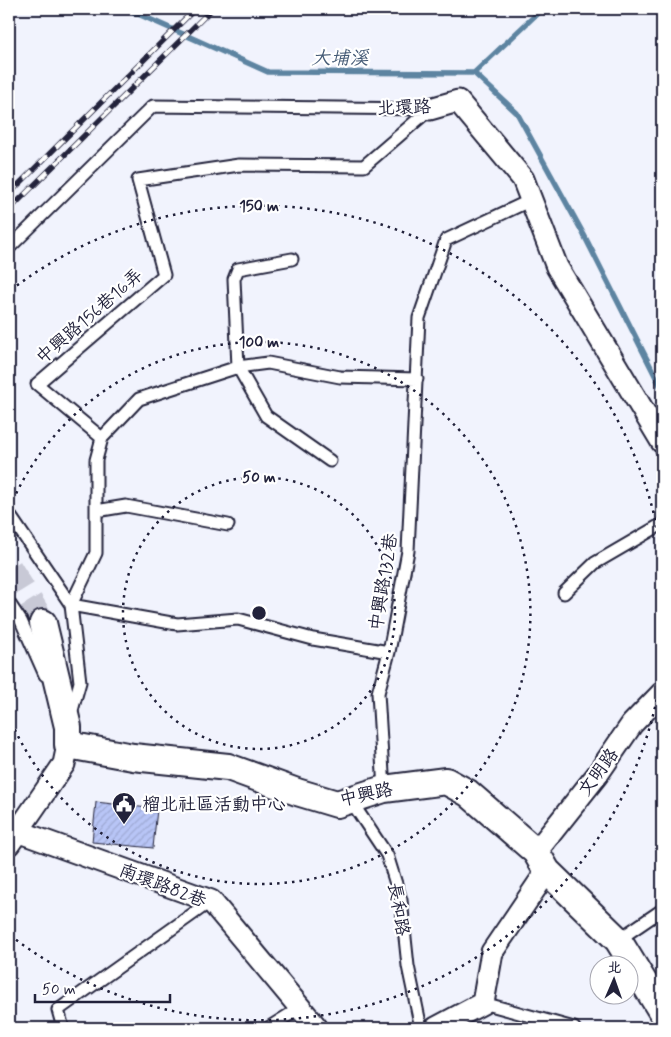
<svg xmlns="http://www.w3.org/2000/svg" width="671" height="1037" font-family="Mynerve,'LXGW WenKai TC',sans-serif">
  <defs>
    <pattern id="building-hatch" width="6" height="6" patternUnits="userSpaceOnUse" patternTransform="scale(1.25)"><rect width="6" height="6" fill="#b8c5f6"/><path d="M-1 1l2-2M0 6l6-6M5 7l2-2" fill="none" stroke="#9ea9d4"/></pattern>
  </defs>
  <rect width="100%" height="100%" fill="#f1f3fd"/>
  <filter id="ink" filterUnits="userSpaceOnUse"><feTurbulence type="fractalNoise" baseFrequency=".02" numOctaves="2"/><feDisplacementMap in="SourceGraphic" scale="10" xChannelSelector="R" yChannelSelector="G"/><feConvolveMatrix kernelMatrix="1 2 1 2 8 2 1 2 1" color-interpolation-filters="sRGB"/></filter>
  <g filter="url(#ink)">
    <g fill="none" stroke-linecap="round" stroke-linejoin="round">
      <path stroke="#5d84a1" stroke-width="5.5" d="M127 9 268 72 474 73 542 9
        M474 73 517 113 584 235 662 389"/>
    </g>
    <path fill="url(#building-hatch)" stroke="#22223b" d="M96 802 157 809 153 848 92 842Z"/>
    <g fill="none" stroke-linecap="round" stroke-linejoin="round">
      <path stroke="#c8c9d6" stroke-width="26" stroke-dasharray="26 13" stroke-linecap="butt" d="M9 568 43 623"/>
      <g stroke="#22223b" stroke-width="15">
        <path id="service" d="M9 248 153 106 430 109
          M292 259 238 269 234 279 238 367 266 416 330 461
          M102 438 37 384 164 275 138 180 239 165 364 166 430 109
          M96 511 126 506 228 525
          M9 514 71 605 177 624 238 619 313 639 389 652
          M564 593 595 563 662 524
          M9 603 21 621 45 675
          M71 714 80 682 71 605 96 553V460L102 438 139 399 238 367 268 363 340 377 417 379
          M384 789 378 693 389 652 408 551 419 318 446 240 531 200
          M351 801 387 855 401 900 408 966 421 1028
          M618 940 662 910
          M483 1003 574 1028
          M63 1028 58 1010 211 901
          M268 1028 300 1008"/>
      </g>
      <g stroke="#22223b" stroke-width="25">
        <path id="minor" d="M430 109 458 101 523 179 557 267 662 442
          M17 831 211 901 317 1028
          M9 844 64 764 68 745
          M536 852 597 775 632 724 662 693
          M436 1028 483 1003 492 952 547 871"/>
      </g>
      <g stroke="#22223b" stroke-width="30">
        <path id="tertiary" d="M43 623 68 727V745L133 757 228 767 297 792 337 804 384 789 446 781 468 793 536 852 547 871 618 940 662 1012"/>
      </g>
      <use href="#service" stroke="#fff" stroke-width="11"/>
      <use href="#minor" stroke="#fff" stroke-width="21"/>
      <use href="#tertiary" stroke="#fff" stroke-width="26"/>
      <g stroke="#22223b" stroke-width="5.5">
        <path id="rail" d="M9 194 195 9
          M9 210 212 9"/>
      </g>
      <use href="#rail" stroke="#fff" stroke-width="4" stroke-dasharray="11" stroke-linecap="butt"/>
    </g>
  </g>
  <g fill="none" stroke="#22223b" stroke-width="2.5" stroke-dasharray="2.5 5">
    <circle cx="259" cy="613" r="136"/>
    <path d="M10 507A271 271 0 1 1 10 719"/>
    <path d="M662 670A407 407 0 0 1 11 936M11 290A407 407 0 0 1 662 556"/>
  </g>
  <defs>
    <g id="civic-pin" transform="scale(1.25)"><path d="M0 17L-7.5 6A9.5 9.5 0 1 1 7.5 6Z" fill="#22223b" stroke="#fff"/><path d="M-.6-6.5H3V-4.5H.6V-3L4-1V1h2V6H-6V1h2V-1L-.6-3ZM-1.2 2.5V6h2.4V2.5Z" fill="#fff"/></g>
  </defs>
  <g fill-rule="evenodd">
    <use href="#civic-pin" x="124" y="804"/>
  </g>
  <g text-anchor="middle" stroke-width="4.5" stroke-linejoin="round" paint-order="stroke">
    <g font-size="18" fill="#22223b" stroke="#fff">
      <text transform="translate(404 107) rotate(-2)" y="6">北環路</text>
      <text transform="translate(89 316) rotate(-41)" y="6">中興路156巷16弄</text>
      <text transform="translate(383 582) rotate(-81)" y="6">中興路132巷</text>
      <text transform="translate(598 772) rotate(-54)" y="6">文明路</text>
      <text transform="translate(366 794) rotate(-12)" y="6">中興路</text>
      <text transform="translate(163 885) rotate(21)" y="6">南環路82巷</text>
      <text transform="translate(399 909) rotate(80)" y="6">長和路</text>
    </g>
    <g font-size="18" fill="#22223b" stroke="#fff" text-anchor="start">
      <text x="142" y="810">榴北社區活動中心</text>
    </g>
    <g font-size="19" font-style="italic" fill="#455b76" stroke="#fff">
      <text x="340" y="64">大埔溪</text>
    </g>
  </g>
  <circle cx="259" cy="613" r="8" fill="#22223b" stroke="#fff" stroke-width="2.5"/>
  <g font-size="15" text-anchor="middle" font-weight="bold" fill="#22223b" stroke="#fff" stroke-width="4.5" stroke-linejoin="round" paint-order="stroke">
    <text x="259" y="211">150 m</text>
    <text x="259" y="347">100 m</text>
    <text x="259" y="482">50 m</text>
  </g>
  <rect width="671" height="1037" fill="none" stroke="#fff" stroke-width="30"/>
  <rect x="15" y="15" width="641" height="1007" fill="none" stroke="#22223b" stroke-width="2" filter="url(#ink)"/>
  <g transform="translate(614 980) rotate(2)"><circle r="24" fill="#ffffff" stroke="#a7a7b1"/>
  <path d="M0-4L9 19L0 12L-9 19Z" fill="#22223b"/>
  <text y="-8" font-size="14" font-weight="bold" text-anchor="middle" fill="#22223b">北</text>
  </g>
  <path d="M35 994v8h135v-8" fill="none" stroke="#22223b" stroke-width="2.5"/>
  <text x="42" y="994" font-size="15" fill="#22223b" stroke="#ffffff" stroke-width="4" paint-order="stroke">50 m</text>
</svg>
